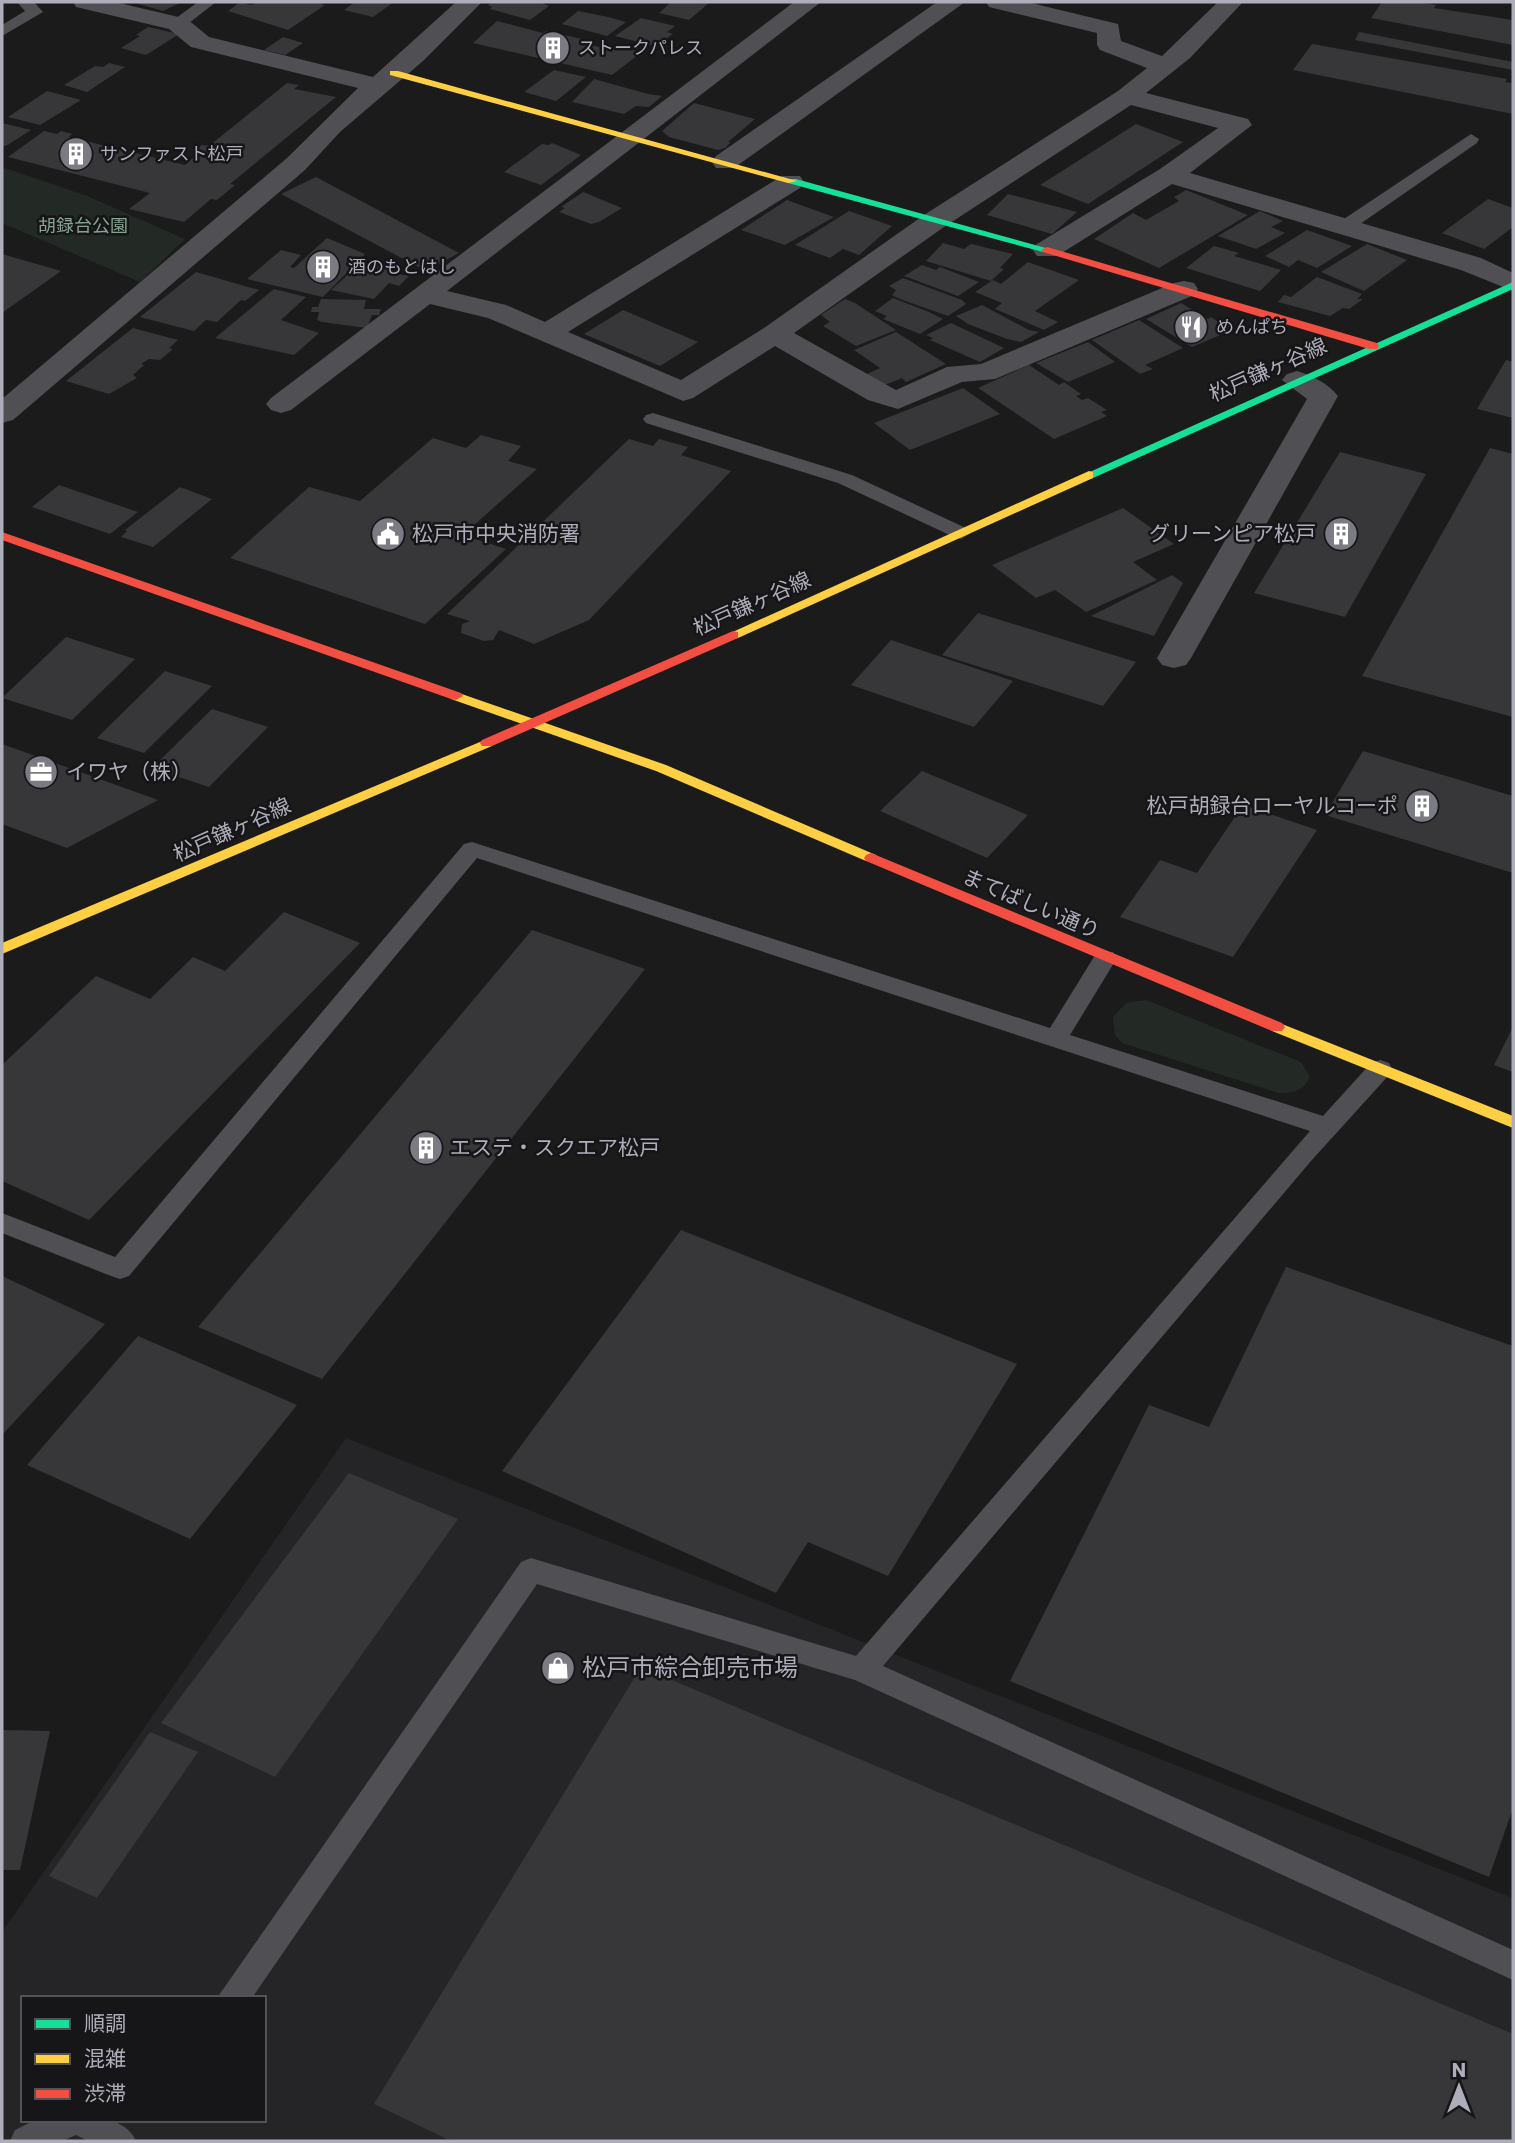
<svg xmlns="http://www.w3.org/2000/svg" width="1515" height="2143" font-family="Poppins,'Noto Sans JP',sans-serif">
  <rect width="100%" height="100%" fill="#1b1b1b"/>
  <path fill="#252527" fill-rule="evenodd" d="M346 1438 1513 1898V2141H2V1932ZM23 1998H264V2120H23Z"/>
  <path fill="#232a25" d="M2 167 87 196 185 239 140 282 2 223Z
    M1146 1000 1301 1062 1310 1077C1303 1091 1293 1093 1278 1093L1122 1043 1115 1035 1113 1017 1126 1003Z"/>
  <path fill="#373739" d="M132 2H182L163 11Z
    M240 2 251 5 260 2H325L321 5H325L288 30 228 11Z
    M355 2H394L373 17 344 10Z
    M492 2H540L549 6 530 20 490 9 492 7 488 5Z
    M666 2H710L689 20 659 13 669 4Z
    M1382 2H1419L1436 5 1434 8 1513 20V45L1371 18Z
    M578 11 608 17 626 22 607 36 562 24Z
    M641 18 675 26 667 32 673 34 655 46 615 36Z
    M497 21 543 33 546 31 591 41 587 44 611 50 615 46 642 52 612 75 473 43Z
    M148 27 179 34 146 55 121 48 140 36 136 35Z
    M1359 32 1513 62V70L1355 40Z
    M283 37 303 43 285 55 264 50Z
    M1312 44 1507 79 1505 82 1513 83V114L1293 70Z
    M109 63 125 67 87 92 64 85 95 66 103 67Z
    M554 70 586 77 556 101 524 92Z
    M594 79 648 94 662 96 649 107 636 106 624 114 572 102Z
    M287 83 299 85 294 89 336 97 230 184 235 185 217 200 211 199 184 222 129 209 150 193 8 157 44 131 57 134 61 131 72 134 69 137 185 165 201 151 196 150 202 145 209 146Z
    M47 91 81 100 40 125 8 117Z
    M694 103 755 119 728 142H731L725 148 718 150 669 137 662 131Z
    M2 123 31 130 6 146H2Z
    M1136 124 1183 142 1088 204 1040 185Z
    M552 143 581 155 541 185 504 172 542 144 549 145Z
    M316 177 459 253 426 271 281 194Z
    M1186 190 1248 215 1159 268 1094 239 1133 213 1146 220 1179 201 1174 197Z
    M583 192 622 208 599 222 591 224 559 212 565 208 561 207Z
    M1008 194 1077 212 1052 234 987 215Z
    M1488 199 1513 208V227L1484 249 1442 233Z
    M787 200 834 217 785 245 741 230Z
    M849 211 892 226 859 255 843 249 830 258 795 245Z
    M1260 211 1283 221 1271 227 1285 233 1256 249 1218 236Z
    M1307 230 1352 246 1317 268 1298 260 1289 267 1265 256Z
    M327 238 365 254 323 297 247 279 281 250 301 255 290 267 294 268Z
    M943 243 964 249 971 244 1013 254 1000 268 1004 269 991 281 926 261Z
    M1367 244 1407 260 1364 291 1321 272Z
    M1214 246 1239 253 1234 256 1281 270 1260 291 1186 268Z
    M2 254 61 271 2 313Z
    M362 262 401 271 398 274 409 276 399 286 389 283 374 299 331 290Z
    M1028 262 1079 280 1035 311 1058 322 1044 330 995 309 1002 303 975 292 993 280 1001 284Z
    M922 265 936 270 940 267 979 282 958 296 904 276Z
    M196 272 259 290 245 301 241 300 217 322 206 320 194 331 140 317Z
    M1317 277 1362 294 1357 299H1363L1349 309 1343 308 1330 316 1278 302 1284 295 1291 297Z
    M903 278 962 300 966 304 948 316 900 299 892 295 896 290 889 286Z
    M274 289 306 297 281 320 319 333 294 355 215 338Z
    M893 298 929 312 943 319 920 334 883 319 887 316 875 311Z
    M321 299 366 300 364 309H381L379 315H372L367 328 322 322 317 320 319 312H311L312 307H318Z
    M845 299 855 303 896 330 856 346 823 326 830 322 821 315Z
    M1181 303 1208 319 1211 317 1232 330 1192 347 1146 319Z
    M982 305 1029 330 1039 332 1021 342 1007 339 968 324 956 316Z
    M623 310 698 342 660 366 584 334Z
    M1139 320 1183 348 1145 365 1153 369 1140 374 1092 340Z
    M951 323 1004 348 980 362 930 340 933 338 926 335Z
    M133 328 178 340 169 348 173 349 160 360 149 359 141 364 144 365 133 375 137 378 109 394 66 381Z
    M896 332 946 364 906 382 902 378 885 385 867 374 880 368 854 350Z
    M1088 342 1115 362 1068 382 1036 363Z
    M1506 360 1513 362V418L1477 409Z
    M1029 365 1059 385 1064 382 1081 394 1076 396 1082 400 1088 398 1107 410 1101 412 1107 416 1054 439 978 388Z
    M963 388 1000 414 910 450 874 423Z
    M481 435 521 446 508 461 537 469 463 535 506 549 425 624 230 558 309 487 360 501 433 438 466 448Z
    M629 439 653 446 659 439 688 447 681 455 731 471 589 620 534 644 499 630 493 640 484 641 461 633 462 624 470 621 447 614Z
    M1490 448 1513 454V717L1362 676Z
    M1340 452 1426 474 1345 617 1254 593Z
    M59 485 138 512 110 534 32 507Z
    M180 487 212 499 153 547 121 537 127 531 125 530Z
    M1123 508 1174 544 1133 562 1157 580 1086 612 1055 590 1036 598 992 565Z
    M1172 575 1183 583 1154 636 1091 616Z
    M978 613 1136 662 1103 706 942 655Z
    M66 637 135 659 72 720 2 698Z
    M891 640 1013 681 974 727 851 685Z
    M165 671 212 686 144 753 97 738Z
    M212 709 268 727 209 787 152 768Z
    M2 744 158 800 67 848 2 824Z
    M1363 751 1513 796V873L1325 815Z
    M922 771 1028 815 987 858 880 811Z
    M1243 805 1317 830 1233 957 1120 917 1160 860 1197 873Z
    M284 912 360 943 89 1220 2 1181V1065L96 976 150 999 193 957 225 971Z
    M532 930 645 969 322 1379 198 1327Z
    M1513 1027V1072L1494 1065Z
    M681 1230 1017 1364 888 1576 808 1542 776 1593 502 1471Z
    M1286 1267 1513 1346V1808L1489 1877 1010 1681 1149 1405 1209 1427Z
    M2 1276 105 1324 2 1435Z
    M138 1336 297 1405 190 1539 27 1465Z
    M349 1473 458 1519 275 1777 161 1723Z
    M641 1667 1513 2034V2141H451L374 2104Z
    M2 1730 50 1731 20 1870H2Z
    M150 1732 198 1752 97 1898 49 1876Z"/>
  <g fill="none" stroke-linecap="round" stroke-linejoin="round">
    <path fill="#505054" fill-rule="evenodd" d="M17 2H34L43 12 2 36V25L25 11Z
      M198 2H216L184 27H172V21Z
      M1471 134 1479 139 1477 143 1350 231H1338L1335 227 1338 223Z
      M653 413 852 475 968 529 971 533 961 539 954 537 838 483 646 423 643 419 646 415Z
      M472 842 1050 1028 1097 952H1113L1117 958 1070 1035 1323 1116 1371 1063 1380 1060 1389 1063 1392 1069 1389 1075 1311 1161 883 1666 1513 1950V1980L855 1680 537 1584 252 1998H217L521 1562 531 1558 856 1656 1310 1131 477 858 129 1276 120 1279 111 1276 2 1233V1213L115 1257 464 844Z
      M35 2120C65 2120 122 2108 136 2141H88L76 2135 62 2141H10L15 2130Z"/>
    <path fill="#505054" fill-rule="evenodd" d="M73 2H115L187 19 209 37 373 77 456 2H482L423 61 340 132 305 170 13 420 2 423V399L287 158 358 88 191 47 169 29 76 7Z
      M794 2H821L447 291 506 305 545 322 782 176H800L804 182 800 188 568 332 681 380 764 328 924 215 1118 91 1147 68 1100 50 1097 45V33L989 7 986 2H1027L1118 24 1121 41 1162 56 1218 2H1243L1190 58 1146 93 1248 119 1252 125 1190 173 1481 258 1513 273V291L1461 270 1172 184 1057 256H1037L1033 250 1037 244 1160 169 1218 128 1131 105 944 227 794 333 896 390 947 367 981 364 1174 283 1184 281 1194 283 1198 289 1194 295 995 379 962 382 898 409 868 400 775 346 693 398 683 401 488 318 430 304 291 410 281 413 271 410 266 404 271 398Z
      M937 2H965L734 168H716L712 162 716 156Z
      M1297 371C1311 375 1329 384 1338 396L1191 658 1186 665 1174 668 1162 665 1157 658 1307 399 1282 380 1287 374Z"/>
    <path fill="#16e098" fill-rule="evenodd" d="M788 179H796L1053 250 1043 252 788 183Z
      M1513 282V289L1093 478 1089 479 1083 475Z"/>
    <path fill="#ffcf43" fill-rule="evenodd" d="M390 71H398L797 181 788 183 390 75Z
      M1089 471 1093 472V478L738 638 733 639 726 635Z
      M456 692 666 765 876 855 878 858 876 861H866L656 771 451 699 449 696Z
      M487 739 492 740 494 743 492 746 2 954V943Z
      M1277 1022 1513 1116V1128L1272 1031 1269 1027Z"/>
    <path fill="#f24e42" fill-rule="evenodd" d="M1047 247 1377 343 1379 346 1377 349H1369L1043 252 1041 250Z
      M2 532 461 693 463 696 456 700 451 699 2 540Z
      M733 631 738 632V638L492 746H482L480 743 482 740Z
      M871 853 1282 1023 1285 1027 1282 1031H1272L866 861 864 858 866 855Z"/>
  </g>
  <defs>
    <g id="building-disc" transform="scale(1.75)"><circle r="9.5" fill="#7b7b83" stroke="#161517"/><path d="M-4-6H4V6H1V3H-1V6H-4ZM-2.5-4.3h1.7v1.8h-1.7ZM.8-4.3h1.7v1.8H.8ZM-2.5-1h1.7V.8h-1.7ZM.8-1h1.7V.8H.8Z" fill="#fff"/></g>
    <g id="restaurant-disc" transform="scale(1.75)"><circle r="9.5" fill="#7b7b83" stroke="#161517"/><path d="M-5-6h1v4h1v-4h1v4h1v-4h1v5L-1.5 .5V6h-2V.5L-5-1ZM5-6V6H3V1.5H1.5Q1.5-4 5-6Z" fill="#fff"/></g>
    <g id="civic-disc" transform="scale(1.75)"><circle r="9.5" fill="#7b7b83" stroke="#161517"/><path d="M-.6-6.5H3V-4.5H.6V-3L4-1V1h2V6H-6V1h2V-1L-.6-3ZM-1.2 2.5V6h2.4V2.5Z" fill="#fff"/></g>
    <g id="office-disc" transform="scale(1.75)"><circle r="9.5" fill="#7b7b83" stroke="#161517"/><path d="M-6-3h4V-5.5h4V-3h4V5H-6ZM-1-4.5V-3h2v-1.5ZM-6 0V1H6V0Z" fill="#fff"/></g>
    <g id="shop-disc" transform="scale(1.75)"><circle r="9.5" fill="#7b7b83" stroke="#161517"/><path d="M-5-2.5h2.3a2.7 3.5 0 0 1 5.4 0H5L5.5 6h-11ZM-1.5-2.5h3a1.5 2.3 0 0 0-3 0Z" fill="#fff"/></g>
  </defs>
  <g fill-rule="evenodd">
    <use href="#building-disc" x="553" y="48"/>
    <use href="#building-disc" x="76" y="154"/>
    <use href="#building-disc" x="323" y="267"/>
    <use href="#restaurant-disc" x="1191" y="327"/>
    <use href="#civic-disc" x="388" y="534"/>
    <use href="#building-disc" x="1341" y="534"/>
    <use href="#office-disc" x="41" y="772"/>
    <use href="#building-disc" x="1422" y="806"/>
    <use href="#building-disc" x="426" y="1148"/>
    <use href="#shop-disc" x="558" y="1668"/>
  </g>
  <g text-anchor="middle" stroke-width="5" stroke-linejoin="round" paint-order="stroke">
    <g font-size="18" fill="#aeaebb" stroke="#161517" text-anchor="start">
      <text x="578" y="54">ストークパレス</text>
      <text x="100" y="160">サンファスト松戸</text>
      <text x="348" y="273">酒のもとはし</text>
      <text x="1216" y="333">めんぱち</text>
    </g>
    <g font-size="18" fill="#87a491" stroke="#161517">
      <text x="83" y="232">胡録台公園</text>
    </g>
    <g font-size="21" fill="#aeaebb" stroke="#161517">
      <text transform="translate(1268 370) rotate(-24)" y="7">松戸鎌ヶ谷線</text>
      <text transform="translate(752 604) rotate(-24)" y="7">松戸鎌ヶ谷線</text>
      <text transform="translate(232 830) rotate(-24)" y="7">松戸鎌ヶ谷線</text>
      <text transform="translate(1031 904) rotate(23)" y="7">まてばしい通り</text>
    </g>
    <g font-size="21" fill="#aeaebb" stroke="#161517" text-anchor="start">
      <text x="412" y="541">松戸市中央消防署</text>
      <text x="1316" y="541" text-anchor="end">グリーンピア松戸</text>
      <text x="66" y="779">イワヤ（株）</text>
      <text x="1398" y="813" text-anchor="end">松戸胡録台ローヤルコーポ</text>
      <text x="450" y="1155">エステ・スクエア松戸</text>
    </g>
    <g font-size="24" fill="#aeaebb" stroke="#161517" text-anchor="start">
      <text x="582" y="1676">松戸市綜合卸売市場</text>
    </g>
  </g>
  <rect width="1515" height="2143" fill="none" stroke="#aeaebb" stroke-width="7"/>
  <rect x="21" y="1996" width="245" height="126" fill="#161517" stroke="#535259" stroke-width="2"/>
  <rect x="35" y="2019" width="35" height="10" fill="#16e098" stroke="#535259" stroke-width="2"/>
  <text x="84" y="2031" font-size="21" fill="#aeaebb">順調</text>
  <rect x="35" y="2054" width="35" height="10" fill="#ffcf43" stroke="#535259" stroke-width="2"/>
  <text x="84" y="2066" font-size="21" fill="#aeaebb">混雑</text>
  <rect x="35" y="2089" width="35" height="10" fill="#f24e42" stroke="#535259" stroke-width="2"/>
  <text x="84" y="2101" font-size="21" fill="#aeaebb">渋滞</text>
  <g transform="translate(1459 2087)" stroke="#161517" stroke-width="5" paint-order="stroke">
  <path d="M0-5L12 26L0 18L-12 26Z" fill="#aeaebb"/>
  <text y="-10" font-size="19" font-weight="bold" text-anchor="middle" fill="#aeaebb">N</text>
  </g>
</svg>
